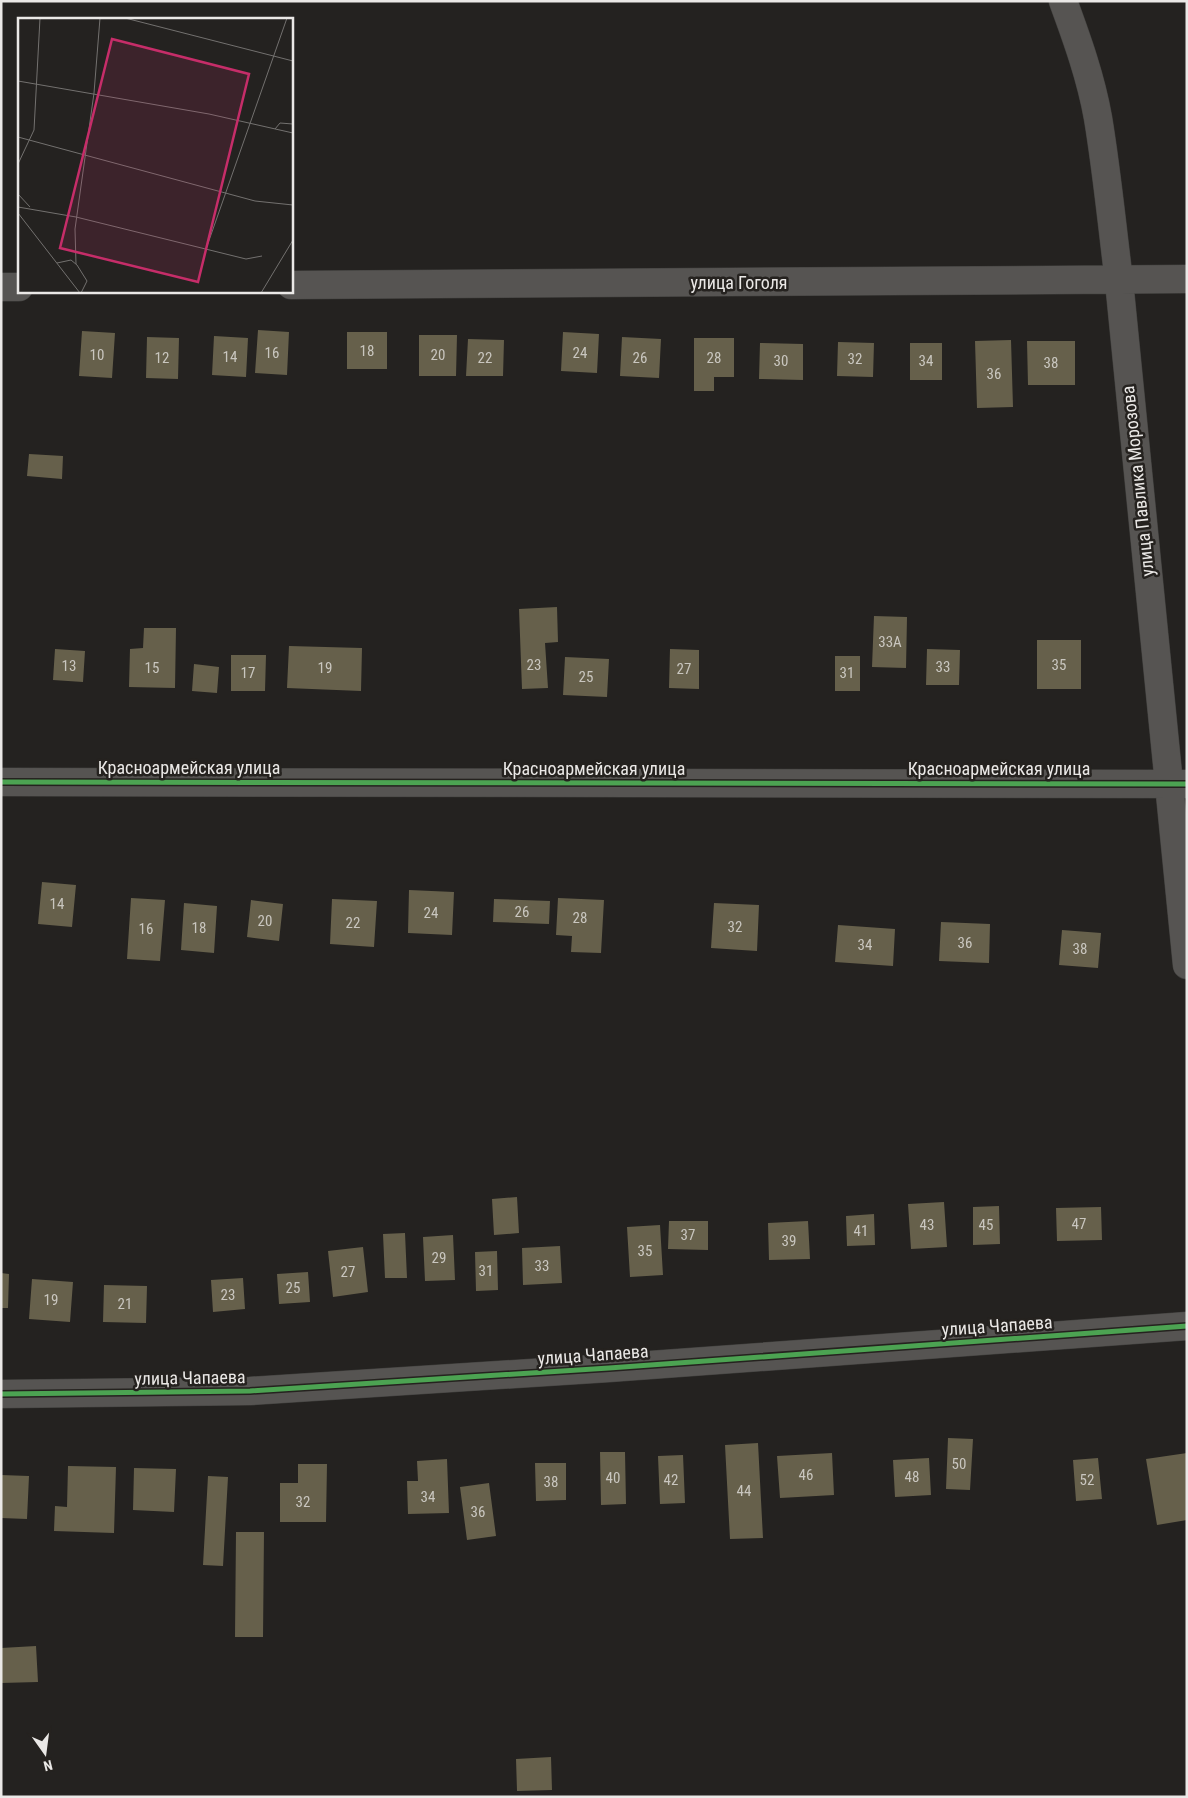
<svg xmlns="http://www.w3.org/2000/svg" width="1188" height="1798" font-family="'Roboto Condensed',sans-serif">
  <rect width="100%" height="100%" fill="#242220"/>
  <path fill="#66604b" d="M258 330 289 332 287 375 255 373Z
    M82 331 115 333 112 378 79 376Z
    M347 332H387V369H347Z
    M563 332 599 334 597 373 561 371Z
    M419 335H457L456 376H419Z
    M214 336 248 338 246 377 212 375Z
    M147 337 179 338 178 379 146 378Z
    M622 337 661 339 659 378 620 376Z
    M694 338H734V377H714V391H694Z
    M468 339 504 340 503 376H466Z
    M1011 340 1013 407 977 408 975 341Z
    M1027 341H1075V385H1028Z
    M838 342 874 343 873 377 837 376Z
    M760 343 803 344V380L759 379Z
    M910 343H942V380H910Z
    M29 454 63 456 62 479 27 476Z
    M557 607 558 642 545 643 548 688 522 689 519 609Z
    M874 616 907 617 906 668 872 667Z
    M144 628H176L175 688 129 687 130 649 143 648Z
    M1037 640H1081V689H1037Z
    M289 646 362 648 361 691 287 688Z
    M55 649 85 651 83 682 53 680Z
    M670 649 699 650V689L669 688Z
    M927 649 960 650 959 685H926Z
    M231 655H266L265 691H231Z
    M835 656H860V691H835Z
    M565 657 609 659 607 697 563 695Z
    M194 664 219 667 217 693 192 691Z
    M42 882 76 885 72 927 38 924Z
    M409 890 454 892 452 935 408 933Z
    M131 898 165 900 160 961 127 959Z
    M558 898 604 900 601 953 571 952 572 936 556 935Z
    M332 899 377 901 374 947 330 944Z
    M494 899 550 901 549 924 493 922Z
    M251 900 283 904 279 941 247 937Z
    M184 903 217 906 214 953 181 950Z
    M714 903 759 905 757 951 711 948Z
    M941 922 990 924 989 963 939 961Z
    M838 925 895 929 893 966 835 962Z
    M1062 930 1101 933 1098 968 1059 965Z
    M517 1197 519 1233 494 1235 492 1199Z
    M944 1202 947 1247 911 1249 908 1204Z
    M999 1206 1000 1244 973 1245V1207Z
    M1101 1207 1102 1240 1057 1241 1056 1208Z
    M874 1214 875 1245 847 1246 846 1216Z
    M669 1221H708V1250L668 1249Z
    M808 1221 810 1259 769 1260 768 1223Z
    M660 1225 663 1275 630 1277 627 1227Z
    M405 1233 407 1278H385L383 1234Z
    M453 1235 455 1280 425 1281 423 1237Z
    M560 1246 562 1283 523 1285 522 1248Z
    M363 1247 368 1292 333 1297 328 1251Z
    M497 1251 498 1290 476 1291 475 1252Z
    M308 1272 310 1302 279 1304 277 1274Z
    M1 1273 9 1274 8 1308H1Z
    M243 1278 245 1309 213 1312 211 1280Z
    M32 1279 73 1282 70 1322 29 1319Z
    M104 1285 147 1286 146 1323 103 1322Z
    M948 1438 973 1439 970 1490 946 1489Z
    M758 1443 763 1538 730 1539 725 1445Z
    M600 1452H625L626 1504 601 1505Z
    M832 1453 834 1495 780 1498 777 1456Z
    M1187 1453V1520L1157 1525 1146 1459Z
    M683 1455 685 1503 660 1504 658 1456Z
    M929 1458 931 1495 895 1497 893 1460Z
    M1098 1458 1102 1499 1076 1501 1073 1460Z
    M447 1459 449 1513 408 1514 407 1481H418L417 1461Z
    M535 1463H566V1500L536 1501Z
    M298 1464H327L326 1522H280V1483H298Z
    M68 1466 116 1467 114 1533 54 1531 55 1506 67 1507Z
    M134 1468 176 1469 174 1512 133 1510Z
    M1 1475 29 1476 27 1519 1 1518Z
    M208 1476 228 1477 223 1566 203 1565Z
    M489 1483 496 1536 467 1540 460 1487Z
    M236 1532H264L263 1637H235Z
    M36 1646 38 1682 1 1683V1648Z
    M551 1757 552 1790 517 1791 516 1759Z"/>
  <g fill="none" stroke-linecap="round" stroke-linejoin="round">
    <g stroke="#41403e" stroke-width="29">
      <path id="minor" d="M1063 1C1077 39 1091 78 1098 118 1107 172 1112 226 1119 281L1187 965
        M291 285 1187 279
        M1 287H19
        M1 782 1187 784
        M1 1394 250 1391 609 1368 1187 1326"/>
    </g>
    <use href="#minor" stroke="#565452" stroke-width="28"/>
    <g stroke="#25221f" stroke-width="8">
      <path id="cycleway" d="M1 782 1187 784
        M1 1394 250 1391 609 1368 1187 1326"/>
    </g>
    <use href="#cycleway" stroke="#4ca352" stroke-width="5"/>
  </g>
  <g text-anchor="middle" stroke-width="5" stroke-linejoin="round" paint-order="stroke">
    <g font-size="15" fill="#c9c6bf">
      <text x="367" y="356">18</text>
      <text x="272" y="358">16</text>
      <text x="580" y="358">24</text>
      <text x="97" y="360">10</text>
      <text x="438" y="360">20</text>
      <text x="230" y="362">14</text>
      <text x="162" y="363">12</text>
      <text x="485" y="363">22</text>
      <text x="640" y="363">26</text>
      <text x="714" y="363">28</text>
      <text x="855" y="364">32</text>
      <text x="781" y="366">30</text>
      <text x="926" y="366">34</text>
      <text x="1051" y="368">38</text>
      <text x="994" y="379">36</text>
      <text x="890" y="647">33А</text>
      <text x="534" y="670">23</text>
      <text x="1059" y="670">35</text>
      <text x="69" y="671">13</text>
      <text x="943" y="672">33</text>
      <text x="152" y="673">15</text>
      <text x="325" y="673">19</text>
      <text x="684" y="674">27</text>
      <text x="248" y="678">17</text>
      <text x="847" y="678">31</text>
      <text x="586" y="682">25</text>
      <text x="57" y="909">14</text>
      <text x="522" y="917">26</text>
      <text x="431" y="918">24</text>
      <text x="580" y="923">28</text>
      <text x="265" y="926">20</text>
      <text x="353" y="928">22</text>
      <text x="735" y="932">32</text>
      <text x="199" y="933">18</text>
      <text x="146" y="934">16</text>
      <text x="965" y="948">36</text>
      <text x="865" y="950">34</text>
      <text x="1080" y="954">38</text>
      <text x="1079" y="1229">47</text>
      <text x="927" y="1230">43</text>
      <text x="986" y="1230">45</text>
      <text x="861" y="1236">41</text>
      <text x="688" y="1240">37</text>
      <text x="789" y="1246">39</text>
      <text x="645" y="1256">35</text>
      <text x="439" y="1263">29</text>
      <text x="542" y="1271">33</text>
      <text x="486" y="1276">31</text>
      <text x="348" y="1277">27</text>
      <text x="293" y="1293">25</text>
      <text x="228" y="1300">23</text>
      <text x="51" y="1305">19</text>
      <text x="125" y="1309">21</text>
      <text x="959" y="1469">50</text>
      <text x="806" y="1480">46</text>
      <text x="912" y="1482">48</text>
      <text x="613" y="1483">40</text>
      <text x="671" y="1485">42</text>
      <text x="1087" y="1485">52</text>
      <text x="551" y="1487">38</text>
      <text x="744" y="1496">44</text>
      <text x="428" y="1502">34</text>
      <text x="303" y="1507">32</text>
      <text x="478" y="1517">36</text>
    </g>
    <g font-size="18" fill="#eae8e6" stroke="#25221f">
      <text x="739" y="289">улица Гоголя</text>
      <text transform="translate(1138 481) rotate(-96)" y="6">улица Павлика Морозова</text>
      <text x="189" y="774">Красноармейская улица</text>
      <text x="594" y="775">Красноармейская улица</text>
      <text x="999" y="775">Красноармейская улица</text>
      <text transform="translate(997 1326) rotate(-4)" y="6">улица Чапаева</text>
      <text transform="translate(593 1355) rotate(-4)" y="6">улица Чапаева</text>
      <text transform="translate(190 1378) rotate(-1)" y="6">улица Чапаева</text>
    </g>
  </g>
  <g transform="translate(18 18)">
    <rect width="275" height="275" fill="#242220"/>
    <path fill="none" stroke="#73716f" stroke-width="1" d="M107 0 275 43M0 63 191 96 275 115M257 111 262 105 275 106M0 119 237 183 275 187M0 146 16 112 22 0M0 176 12 189M0 189 58 199 228 241 244 238M0 195 62 275M188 231 269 0M39 245 53 242 59 247 69 263 63 275M58 246 57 211 76 75 82 0M243 275 275 222"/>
    <path fill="#c62d69" fill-opacity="0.15" stroke="#c62d69" stroke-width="2.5" d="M94 21 231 56 180 264 42 230Z"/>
    <rect width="275" height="275" fill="none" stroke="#eae8e6" stroke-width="2.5"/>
  </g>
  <rect width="1188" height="1798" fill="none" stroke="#eae8e6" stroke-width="5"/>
  <g transform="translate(45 1753) rotate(166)" stroke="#25221f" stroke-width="4" paint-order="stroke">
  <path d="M0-4L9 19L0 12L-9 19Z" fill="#eae8e6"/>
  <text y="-8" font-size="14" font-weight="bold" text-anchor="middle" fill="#eae8e6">N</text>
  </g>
</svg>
